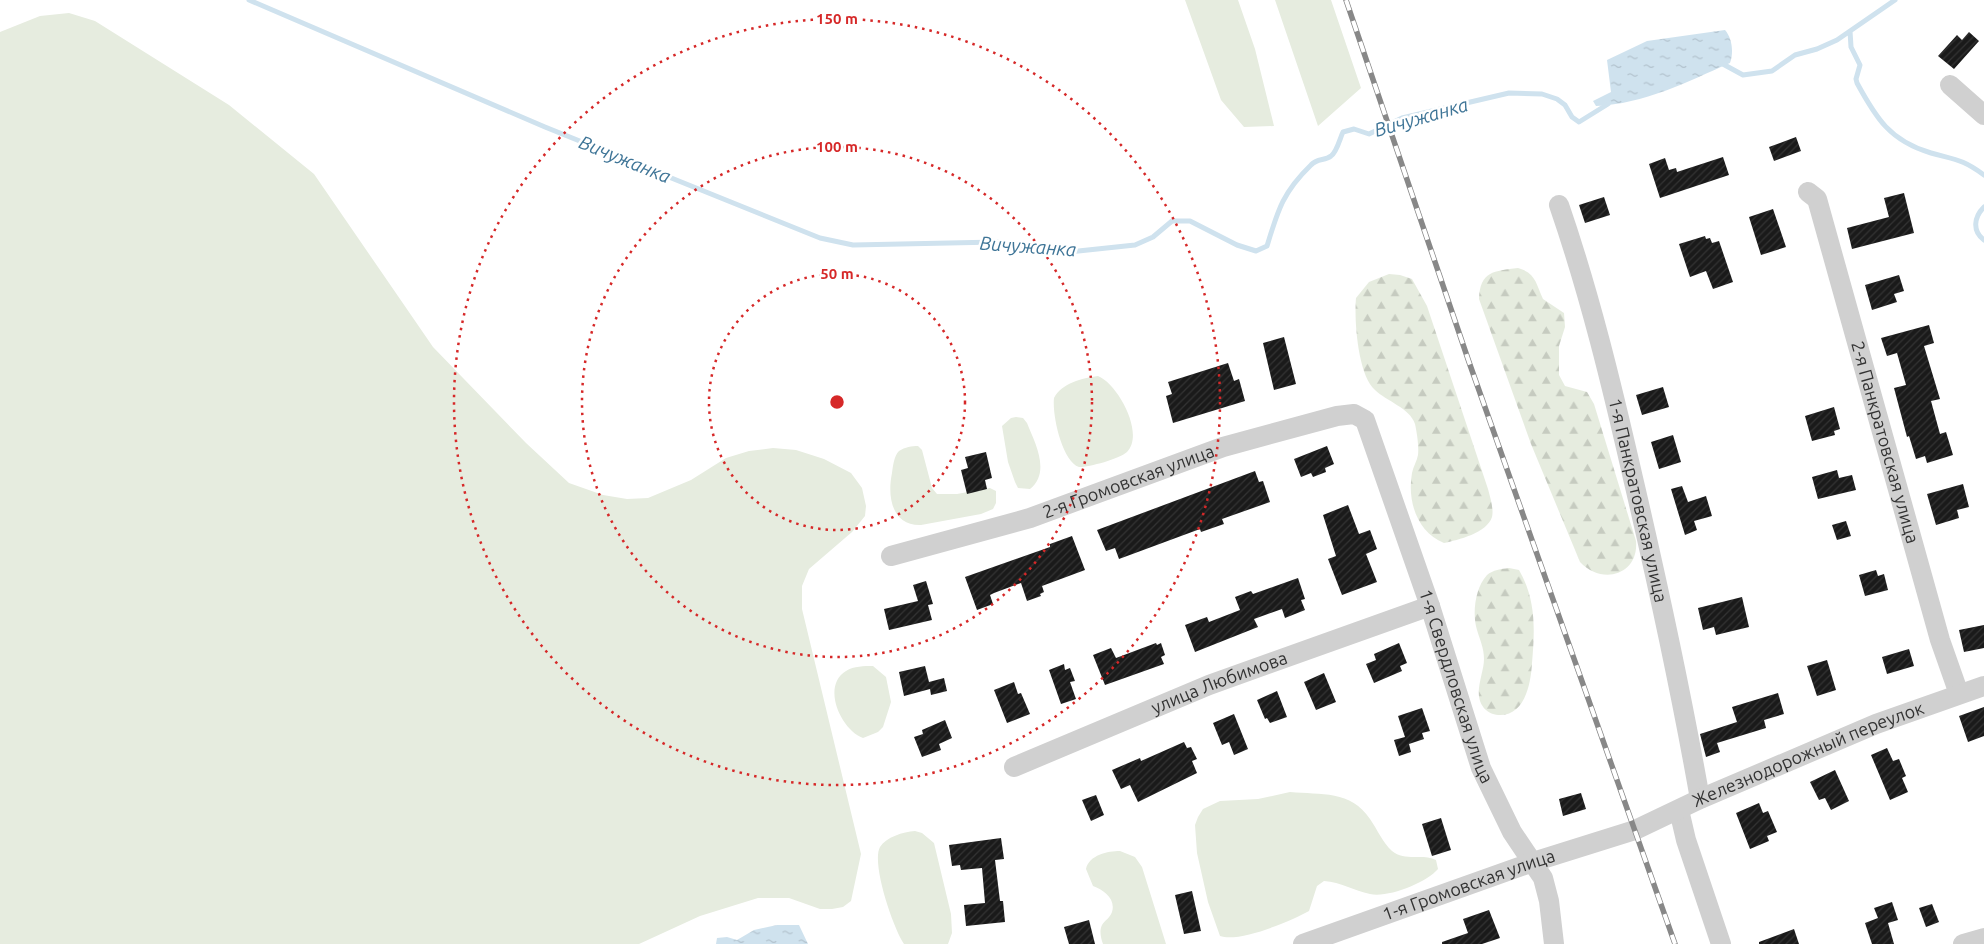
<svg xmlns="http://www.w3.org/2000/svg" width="1984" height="944" font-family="Ubuntu,sans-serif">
  <defs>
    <pattern id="forest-firs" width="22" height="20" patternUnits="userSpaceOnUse" patternTransform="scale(1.25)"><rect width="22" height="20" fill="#e6ecdf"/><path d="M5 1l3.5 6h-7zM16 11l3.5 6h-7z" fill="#c6cbc0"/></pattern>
    <pattern id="water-ripples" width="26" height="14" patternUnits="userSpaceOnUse" patternTransform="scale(1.25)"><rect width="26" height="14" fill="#cfe2ee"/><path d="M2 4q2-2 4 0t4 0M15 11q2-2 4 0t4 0" fill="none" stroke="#b2c2cd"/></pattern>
    <pattern id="building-hatch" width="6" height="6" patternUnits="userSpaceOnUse" patternTransform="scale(1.25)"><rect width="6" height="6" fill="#1a1a1a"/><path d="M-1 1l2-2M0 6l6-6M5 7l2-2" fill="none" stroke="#333"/></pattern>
  </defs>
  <rect width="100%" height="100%" fill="#fff"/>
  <path fill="#e6ecdf" d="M1185 0H1238L1255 49 1274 126 1244 127 1221 100Z
    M1275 0H1331L1361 88 1318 126Z
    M69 13 95 21 229 105 314 174 433 347 526 443 569 483 603 495 627 499 648 498 691 480 726 458 749 451 773 448 796 450 824 459 851 473 862 488 866 506 865 516 852 532 809 569 802 586V609L861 854 851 901 843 907 832 909H820L789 898H758L700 916 639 944H0V32L40 16Z
    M1098 376C1118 384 1145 434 1127 452 1119 459 1090 467 1079 467 1062 461 1052 415 1054 398 1062 383 1082 378 1098 376Z
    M1016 417 1023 418 1027 423C1035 443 1051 472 1030 489L1018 488 1015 482 1008 462 1002 426 1011 418Z
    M918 446 922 450 932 488 937 494H957L990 488 996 491V503L993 509 981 514 921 525C892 526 887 497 892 473 893 466 894 456 899 451 905 447 912 446 918 446Z
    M873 666 886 677 891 702 883 727 878 732 863 738C841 730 821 686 846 671 854 666 864 666 873 666Z
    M1290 792C1321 795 1351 790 1370 819 1377 829 1383 843 1392 851 1405 862 1423 853 1436 860L1438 869C1426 883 1388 898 1370 894 1354 891 1341 882 1324 881L1317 886 1309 911C1291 921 1239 943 1220 936L1208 902 1197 853 1195 825 1198 817 1203 809 1220 801 1258 799Z
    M915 831 922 833 934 843 951 914 952 933 948 944H904C893 928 871 863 880 847 886 837 903 832 915 831Z
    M1120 851 1135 857 1142 867 1166 944H1103C1101 938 1099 931 1102 925 1105 920 1110 918 1112 912 1116 899 1104 890 1093 886L1086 869C1089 855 1108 851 1120 851Z"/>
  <path fill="url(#forest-firs)" d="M1518 268C1536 273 1536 284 1543 299L1564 313 1565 327 1559 346V375L1565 386 1587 392 1594 404 1636 541C1639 576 1601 585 1580 562L1531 444 1479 299C1480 271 1494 271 1518 268Z
    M1389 274 1400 275 1412 279 1427 306 1488 489C1490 497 1494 509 1492 517 1487 533 1458 540 1444 543 1417 532 1407 501 1412 473 1413 467 1417 461 1418 455 1419 446 1417 433 1415 424 1410 408 1386 401 1375 390 1358 375 1354 321 1356 298L1369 282Z
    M1509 568 1519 570C1536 599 1535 629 1532 663 1531 683 1525 715 1500 715 1495 715 1489 713 1486 710 1471 696 1484 675 1484 659 1484 648 1480 640 1477 630 1472 614 1475 588 1487 575 1493 570 1501 569 1509 568Z"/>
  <path fill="url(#water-ripples)" d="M1725 30C1732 38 1734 52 1730 63 1687 82 1644 104 1596 106L1593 101 1611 92 1607 60 1647 41Z
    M777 925H799L808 944H716L717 938 727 937 737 940 754 930Z"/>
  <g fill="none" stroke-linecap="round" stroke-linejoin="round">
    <path stroke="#cfe2ee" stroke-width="5" d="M249 0 545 127 820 238 853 245 997 242 1069 252 1135 245 1153 237 1172 221H1190L1237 245 1256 251 1267 246C1278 210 1283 192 1311 165 1317 158 1325 161 1331 156 1337 152 1340 138 1343 132L1354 129 1369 134 1402 118 1509 93 1542 94 1557 99 1565 105 1572 117 1579 122 1608 104
      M1850 31 1851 47 1860 65 1856 79 1857 83C1876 118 1890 141 1931 153 1956 160 1962 159 1984 175
      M1721 63 1743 75 1772 71 1795 55 1817 49 1837 40 1895 0
      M1984 207C1974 217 1972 231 1984 240"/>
  </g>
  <path fill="url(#building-hatch)" d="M1969 32 1979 41 1954 69 1938 56 1957 35 1962 40Z
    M1796 137 1801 151 1774 161 1769 147Z
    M1723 157 1729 175 1660 198 1649 164 1665 158 1669 170 1676 168 1677 172Z
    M1904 193 1914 233 1852 249 1847 228 1889 217 1884 198Z
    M1604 197 1610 215 1585 223 1579 205Z
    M1773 209 1786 247 1761 255 1749 217Z
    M1705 236 1706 239 1710 238 1712 243 1719 241 1733 282 1713 289 1706 271 1690 277 1679 244Z
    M1899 275 1904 291 1894 294 1897 302 1872 310 1865 285Z
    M1929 325 1934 343 1924 346 1940 399 1931 401 1940 434 1946 432 1953 455 1927 463 1925 456 1916 459 1909 436 1907 437 1894 388 1906 385 1897 353 1887 356 1881 338Z
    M1284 337 1296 384 1274 390 1263 343Z
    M1228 363 1234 381 1239 379 1245 401 1173 423 1166 396 1172 394 1168 382Z
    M1663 387 1669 407 1642 415 1636 395Z
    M1834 407 1840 429 1834 431 1835 435 1812 441 1805 416Z
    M1673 435 1681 462 1659 469 1651 442Z
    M1327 446 1334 464 1325 468 1326 472 1313 477 1311 473 1301 477 1294 459Z
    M986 452 992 478 985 480 987 489 967 494 961 470 968 468 965 457Z
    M1837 470 1839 478 1852 475 1856 490 1818 499 1812 477Z
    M1255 471 1259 482 1263 481 1270 502 1222 519 1224 524 1201 532 1200 529 1119 559 1115 548 1106 551 1097 530Z
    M1963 484 1969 507 1957 510 1959 518 1936 525 1927 494Z
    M1682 486 1688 502 1706 496 1712 516 1694 521 1697 530 1685 535 1671 489Z
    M1348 505 1359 534 1370 530 1377 549 1366 554 1377 582 1342 595 1328 559 1336 556 1323 515Z
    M1846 521 1851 536 1837 540 1832 525Z
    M1072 536 1085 570 1042 586 1044 592 1040 594 1041 596 1027 601 1021 583 994 593 990 595 993 604 977 610 965 577 1050 547V544Z
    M1876 570 1878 576 1884 574 1888 590 1865 596 1859 575Z
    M1298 578 1305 599 1301 600 1305 610 1285 618 1282 609 1254 619 1258 627 1195 652 1185 625 1207 617 1209 622 1240 610 1235 597 1251 591 1253 594Z
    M926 581 933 604 928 605 932 620 889 630 884 609 918 601 913 585Z
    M1742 597 1749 627 1716 635 1714 627 1703 630 1698 608Z
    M1984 625V648L1964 652 1959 630Z
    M1156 643 1157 645 1161 643 1165 655 1161 657 1164 664 1105 685 1093 655 1111 648 1116 658Z
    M1399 643 1407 663 1400 666 1402 671 1374 683 1366 664 1376 660 1374 654Z
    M1909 649 1914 666 1887 674 1882 657Z
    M1827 660 1836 690 1817 696 1807 666Z
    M1064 664 1065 670 1070 668 1075 681 1070 682 1076 699 1061 704 1049 670Z
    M925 666 929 682 944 678 947 691 931 695 930 689 904 696 899 672Z
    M1324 673 1336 702 1316 710 1304 682Z
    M1014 682 1018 694 1021 693 1030 714 1007 723 994 690Z
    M1277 691 1287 717 1270 723 1267 718 1265 719 1257 700Z
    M1778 693 1784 714 1764 720 1766 728 1717 743 1720 752 1706 757 1700 734 1737 722 1732 707Z
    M1984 707V736L1968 742 1959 716Z
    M1422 708 1430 731 1422 733 1424 739 1409 744 1411 752 1399 756 1394 740 1405 737 1398 716Z
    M1234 714 1248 749 1234 755 1229 742 1222 745 1213 723Z
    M945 720 952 738 939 744 941 750 922 757 914 737 923 734 922 730Z
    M1184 742 1187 748 1191 747 1197 759 1192 761 1197 773 1138 802 1130 785 1121 789 1112 770 1140 758 1141 761Z
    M1887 748 1893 761 1899 759 1906 776 1902 778 1908 792 1890 800 1871 755Z
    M1835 770 1849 801 1831 810 1825 798 1819 800 1810 782Z
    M1581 793 1586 809 1563 816 1559 799Z
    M1096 795 1104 815 1091 821 1082 800Z
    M1759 803 1763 813 1768 811 1777 832 1767 836 1769 841 1750 849 1736 813Z
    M1441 818 1451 850 1432 856 1422 824Z
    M1001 838 1004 859 995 860 1000 901H1003L1005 922 966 926 964 905 985 903 982 868 961 870 960 865 952 866 949 845Z
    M1192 891 1201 931 1184 934 1175 895Z
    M1892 902 1898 920 1888 923 1894 944H1872L1865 923 1878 918 1874 908Z
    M1932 904 1939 922 1926 927 1919 908Z
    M1489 910 1500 938 1482 944H1442V942L1468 933 1463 919Z
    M1089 920 1095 944H1069L1064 927Z
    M1794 929 1799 944H1759V942Z"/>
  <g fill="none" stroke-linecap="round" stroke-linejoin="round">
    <g stroke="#d0d0d0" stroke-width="20">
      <path d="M1950 85 1984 115"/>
      <path id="s1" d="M1808 192 1817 199 1940 640 1959 694"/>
      <path id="s2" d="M1559 205C1590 295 1612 386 1633 478 1658 585 1681 691 1700 799"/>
      <path id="s3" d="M891 556 1030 518 1223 447 1337 416 1354 414 1365 420 1430 606 1481 768 1512 832 1543 878 1549 901 1554 944"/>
      <path id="s4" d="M1014 767 1209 685 1430 606"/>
      <path d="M1679 810 1686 840 1721 944"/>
      <path id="s5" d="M1303 944 1533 862 1635 830 1700 799 1876 724 1984 686"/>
      <path d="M1963 944 1984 938"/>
    </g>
    <g stroke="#888" stroke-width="5.5">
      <path id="rail" d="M1346 0 1469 362 1675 944"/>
    </g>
    <use href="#rail" stroke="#fff" stroke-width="4" stroke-dasharray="11" stroke-linecap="butt"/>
  </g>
  <g fill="none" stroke="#d62828" stroke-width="2.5" stroke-dasharray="2.5 5">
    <circle cx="837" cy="402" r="128"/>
    <circle cx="837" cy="402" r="255"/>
    <circle cx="837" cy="402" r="383"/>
  </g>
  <g text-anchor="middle" stroke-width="5" stroke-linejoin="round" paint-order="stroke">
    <g font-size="18" fill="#333" stroke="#fff">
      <text dy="6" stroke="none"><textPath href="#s1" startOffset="264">2-я Панкратовская улица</textPath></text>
      <text dy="6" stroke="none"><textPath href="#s3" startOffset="249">2-я Громовская улица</textPath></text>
      <text dy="6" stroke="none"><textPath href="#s2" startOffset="306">1-я Панкратовская улица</textPath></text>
      <text dy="6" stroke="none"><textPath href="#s4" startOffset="222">улица Любимова</textPath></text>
      <text dy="6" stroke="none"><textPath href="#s3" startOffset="779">1-я Свердловская улица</textPath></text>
      <text dy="6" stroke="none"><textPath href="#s5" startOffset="540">Железнодорожный переулок</textPath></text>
      <text dy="6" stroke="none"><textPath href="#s5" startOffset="176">1-я Громовская улица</textPath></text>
    </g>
    <g font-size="19" font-style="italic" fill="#3f7597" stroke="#fff">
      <text transform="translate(1421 117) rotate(-16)" y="7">Вичужанка</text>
      <text transform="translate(625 159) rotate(22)" y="7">Вичужанка</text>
      <text transform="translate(1028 246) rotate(4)" y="7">Вичужанка</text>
    </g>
  </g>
  <circle cx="837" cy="402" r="8" fill="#d62828" stroke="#fff" stroke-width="2.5"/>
  <g font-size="15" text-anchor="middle" font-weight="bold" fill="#d62828" stroke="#fff" stroke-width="5" stroke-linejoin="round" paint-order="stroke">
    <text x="837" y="24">150 m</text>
    <text x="837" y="152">100 m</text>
    <text x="837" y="279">50 m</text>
  </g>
</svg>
